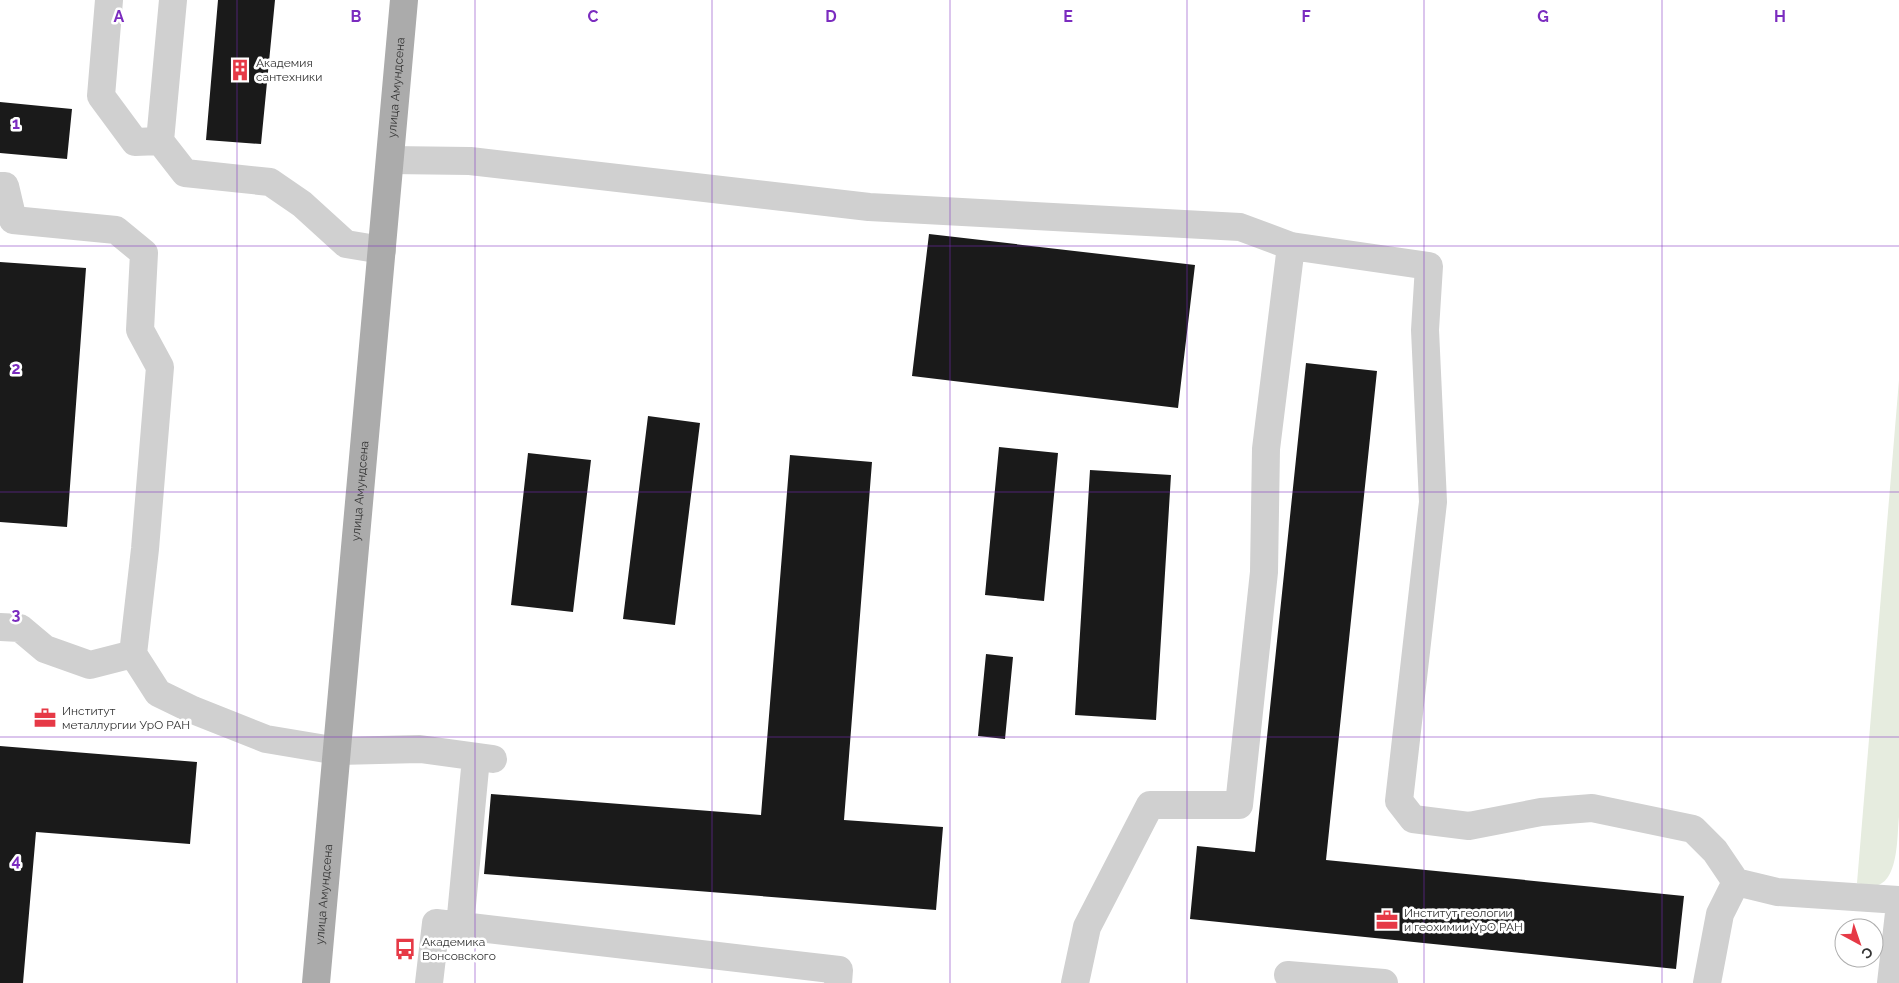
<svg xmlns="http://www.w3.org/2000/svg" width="1899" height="983" font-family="Raleway,sans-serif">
  <rect width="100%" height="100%" fill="#fff"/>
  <path fill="#e6ecdf" d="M1899 380V817C1897 836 1899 885 1873 886 1868 886 1862 884 1857 883Z"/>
  <path fill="#1a1a1a" d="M218 0H275L261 144 206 140Z
    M0 102 72 109 67 159 0 153Z
    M929 234 1195 265 1178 408 912 376Z
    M0 262 86 268 67 527 0 522Z
    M1306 363 1377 371 1326 860 1684 896 1676 969 1190 919 1197 846 1255 852Z
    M648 416 700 423 675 625 623 619Z
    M999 447 1058 453 1044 601 985 595Z
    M528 453 591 460 573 612 511 605Z
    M790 455 872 462 844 820 943 827 936 910 484 874 491 794 761 815Z
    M1090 470 1171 475 1156 720 1075 715Z
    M986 654 1013 657 1005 739 978 736Z
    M0 746 197 762 190 844 36 832 23 983H0Z"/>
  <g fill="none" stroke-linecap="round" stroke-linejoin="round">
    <path stroke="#d0d0d0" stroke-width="28" d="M109 0 101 96 135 142 160 141
      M173 0 160 141 185 173 270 182 302 204 346 244 382 250
      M390 160 470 161 869 207 1240 227 1291 246 1429 266 1425 330 1433 502 1399 801 1413 819 1469 826 1541 812 1592 808 1693 829 1715 851 1736 882 1777 892 1899 900
      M0 186H5L13 220 116 230 144 253 140 330 160 367 145 549 133 654 158 693 193 710 266 739 338 751 420 749 493 759
      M0 627 20 628 45 649 90 665 133 654
      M460 926 476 758
      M1288 975 1384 983
      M429 983 436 923 839 970 838 983
      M1075 983 1087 927 1150 805H1239L1264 572 1266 449 1291 246
      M1707 983 1720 914 1736 882
      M1891 983 1899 913"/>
    <path stroke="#ababab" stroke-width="28" id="s1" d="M316 983 404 0"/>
  </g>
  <path fill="none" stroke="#7b2cbf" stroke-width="1" stroke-opacity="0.55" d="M237 0V983M475 0V983M712 0V983M950 0V983M1187 0V983M1424 0V983M1662 0V983M0 246H1899M0 492H1899M0 737H1899"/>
  <defs>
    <g id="building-bare" transform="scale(1.725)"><path d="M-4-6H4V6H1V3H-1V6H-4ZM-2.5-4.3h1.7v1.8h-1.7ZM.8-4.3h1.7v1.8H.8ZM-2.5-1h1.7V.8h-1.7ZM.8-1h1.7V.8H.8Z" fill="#e63946" stroke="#fff" stroke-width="2.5" paint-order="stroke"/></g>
    <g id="office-bare" transform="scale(1.725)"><path d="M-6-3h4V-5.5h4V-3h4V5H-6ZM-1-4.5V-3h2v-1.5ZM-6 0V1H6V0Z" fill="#e63946" stroke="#fff" stroke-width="2.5" paint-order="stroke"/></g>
    <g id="bus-bare" transform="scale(1.725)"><path d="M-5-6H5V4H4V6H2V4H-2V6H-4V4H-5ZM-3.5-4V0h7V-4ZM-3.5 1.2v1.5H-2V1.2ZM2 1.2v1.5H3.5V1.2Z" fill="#e63946" stroke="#fff" stroke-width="2.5" paint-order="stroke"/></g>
  </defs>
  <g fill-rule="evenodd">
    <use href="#building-bare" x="240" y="70"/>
    <use href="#office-bare" x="45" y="718"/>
    <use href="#office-bare" x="1387" y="920"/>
    <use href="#bus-bare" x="405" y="949"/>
  </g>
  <g text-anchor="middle" stroke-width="5" stroke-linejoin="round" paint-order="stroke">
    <g font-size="12" fill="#333" stroke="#fff" text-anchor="start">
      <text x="256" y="67">Академия<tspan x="256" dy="14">сантехники</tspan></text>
      <text x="62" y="715">Институт<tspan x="62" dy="14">металлургии УрО РАН</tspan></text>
      <text x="1404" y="917">Институт геологии<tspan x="1404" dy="14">и геохимии УрО РАН</tspan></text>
      <text x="422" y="946">Академика<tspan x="422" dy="14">Вонсовского</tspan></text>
    </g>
    <g font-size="12" fill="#333" stroke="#fff">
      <text dy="4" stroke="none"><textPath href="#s1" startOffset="899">улица Амундсена</textPath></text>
      <text dy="4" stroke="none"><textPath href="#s1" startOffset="494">улица Амундсена</textPath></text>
      <text dy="4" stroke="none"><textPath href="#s1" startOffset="89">улица Амундсена</textPath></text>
    </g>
  </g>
  <g font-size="16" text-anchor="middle" font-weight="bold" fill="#7b2cbf" stroke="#fff" stroke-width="5" stroke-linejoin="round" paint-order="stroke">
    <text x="119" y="22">A</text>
    <text x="356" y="22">B</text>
    <text x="593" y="22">C</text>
    <text x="831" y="22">D</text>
    <text x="1068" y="22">E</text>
    <text x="1306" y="22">F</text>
    <text x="1543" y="22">G</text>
    <text x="1780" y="22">H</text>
    <text x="16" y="129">1</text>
    <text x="16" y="374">2</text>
    <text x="16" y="620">3</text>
    <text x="16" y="866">4</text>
  </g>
  <g transform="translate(1859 943) rotate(140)"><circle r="24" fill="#ffffff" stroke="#adadad"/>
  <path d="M0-4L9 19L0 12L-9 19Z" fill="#e63946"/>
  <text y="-8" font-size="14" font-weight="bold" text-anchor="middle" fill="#333333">С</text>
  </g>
</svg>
